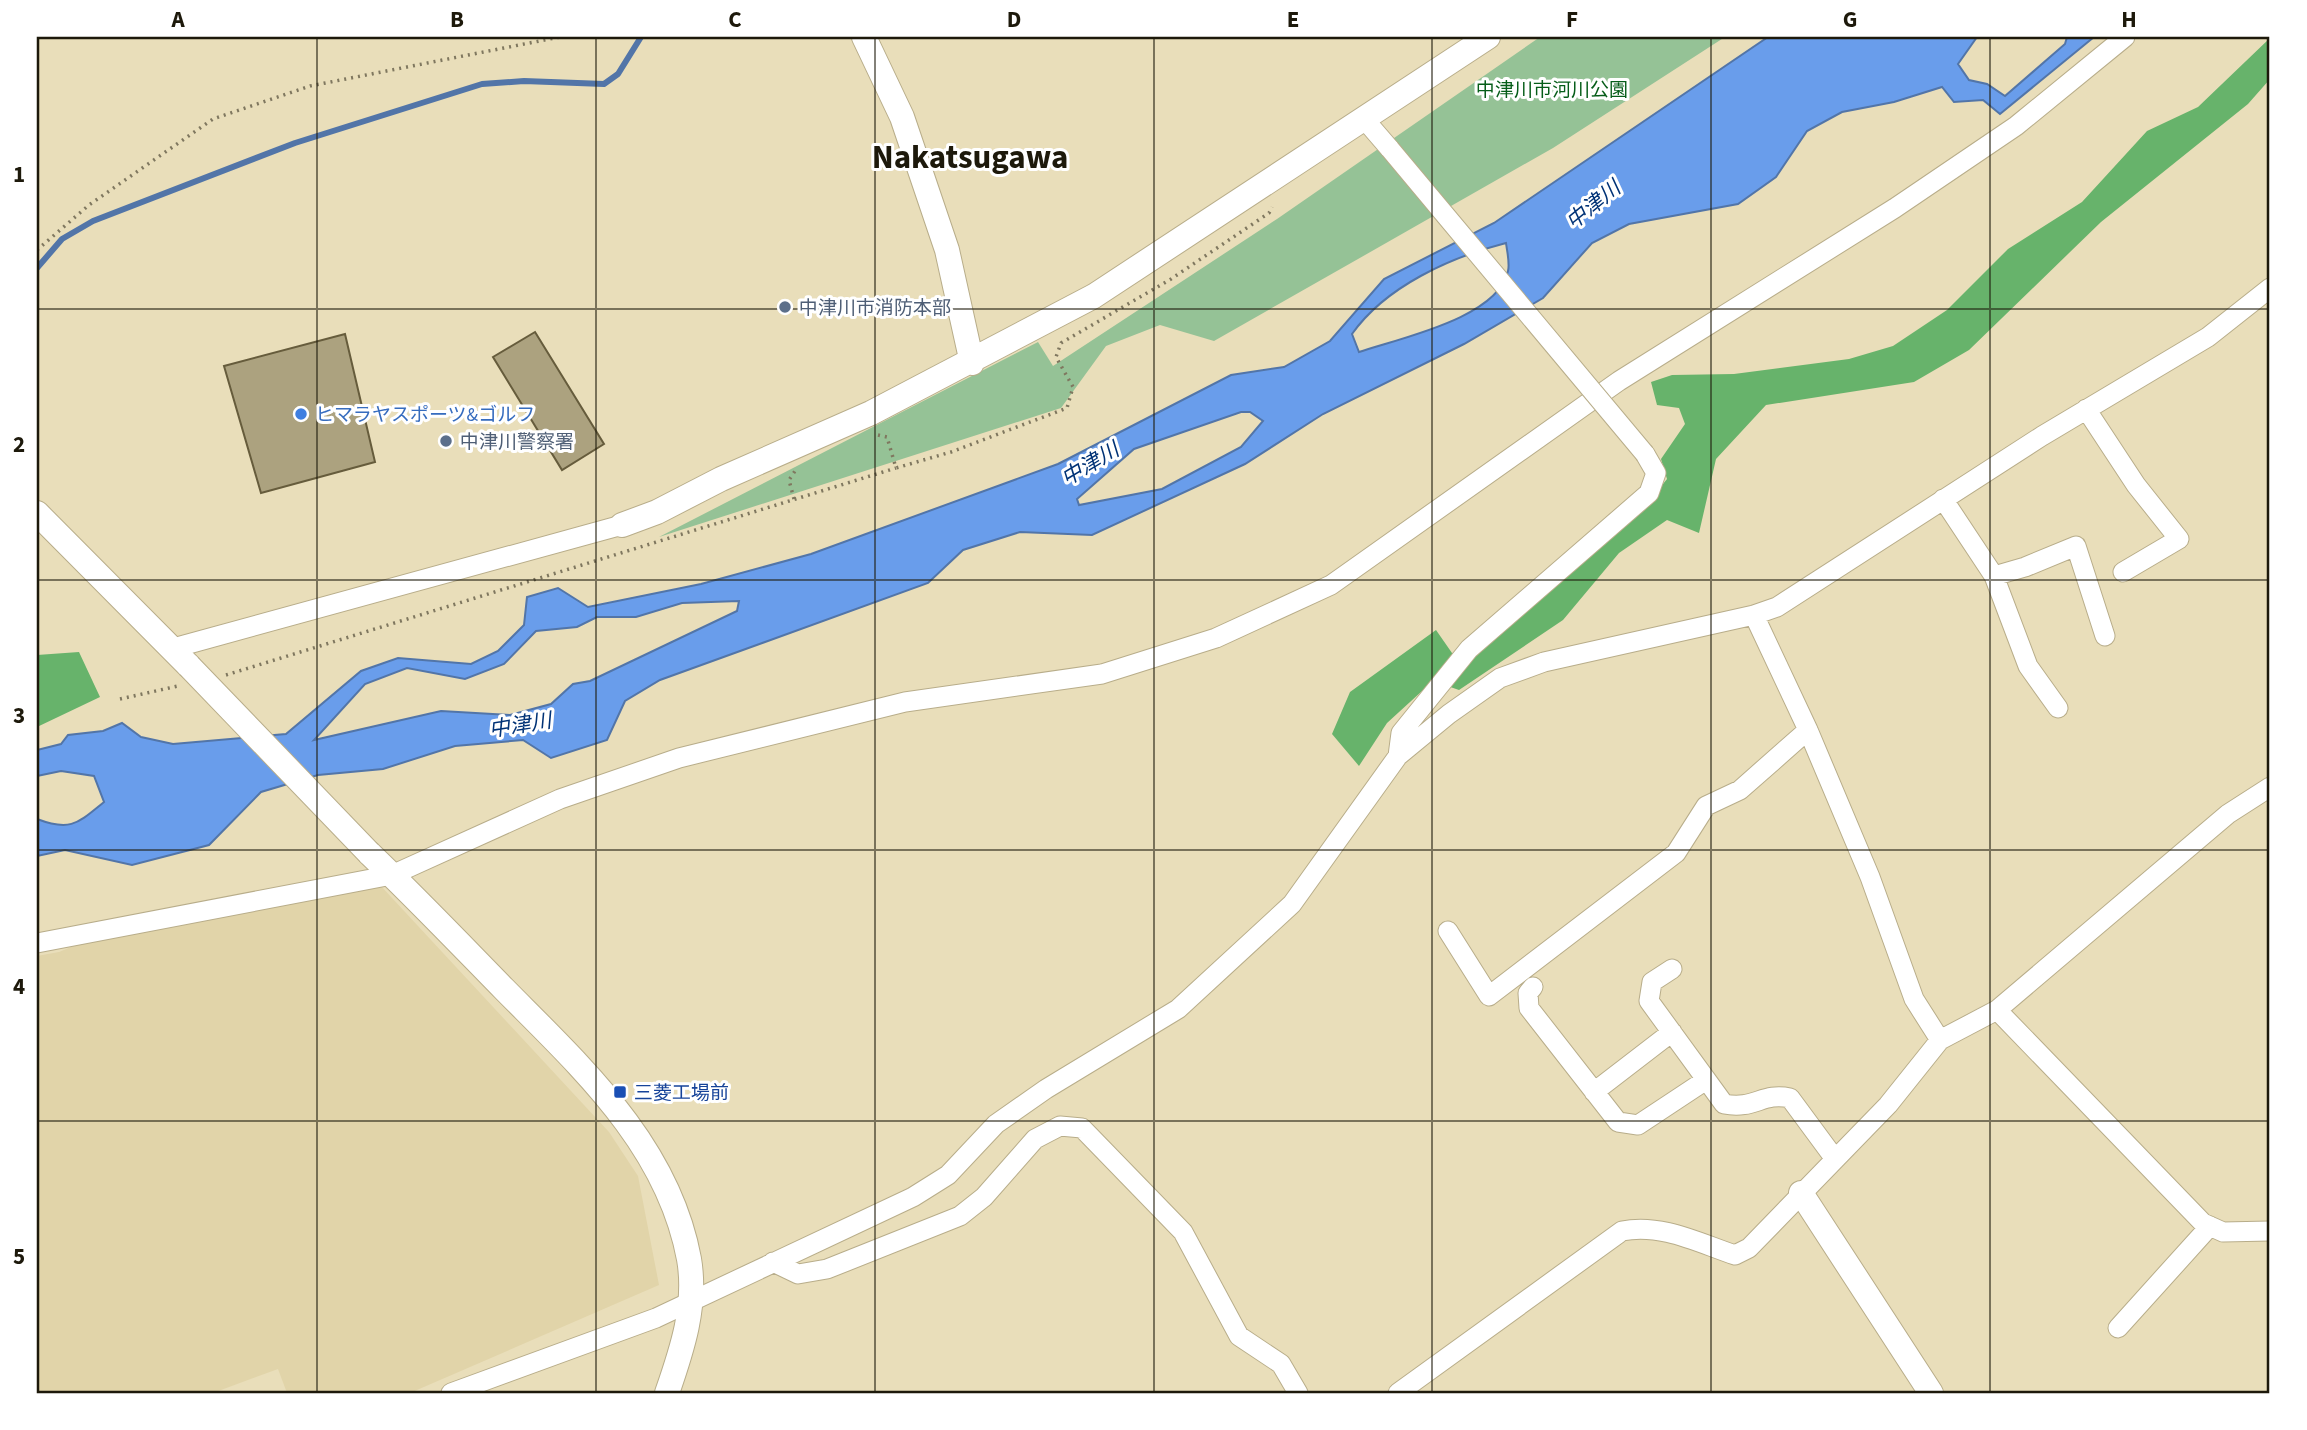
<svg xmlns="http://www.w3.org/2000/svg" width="2307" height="1430" font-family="'Source Sans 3','Noto Sans JP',sans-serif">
  <rect width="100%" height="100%" fill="#e9deba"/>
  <path fill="#e1d4a9" d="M380 885 609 1132 638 1176 659 1285 410 1393H287L278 1369 213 1393H37V956L59 952 90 939Z"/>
  <path fill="#95c296" d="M1540 37H1725L1553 148 1214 341 1160 325 1106 346 1061 408 659 537 1038 342 1053 366 1277 219Z"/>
  <path fill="#67b36b" d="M2270 38V79L2248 104 2101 222 1969 350 1914 382 1766 405 1716 459 1699 533 1667 520 1619 553 1563 620 1459 690 1433 681 1387 723 1359 766 1332 734 1350 692 1436 630 1452 653 1474 651 1655 494 1667 479 1661 459 1685 424 1679 408 1657 405 1651 382 1672 375 1734 374 1849 359 1893 346 1947 310 2008 249 2082 202 2147 131 2198 107Z
    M79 652 100 697 37 727V655Z"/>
  <path fill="#699deb" stroke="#5275a8" stroke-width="2" fill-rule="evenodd" d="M1768 37H1977L1958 64 1969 80 1987 84 2005 96 2065 44 2067 37H2094L2000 114 1983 100 1954 102 1942 87 1894 102 1842 112 1807 131 1776 177 1738 204 1629 224 1592 243 1543 298 1464 344 1323 414 1245 464 1092 535 1020 532 963 550 928 583 660 680 625 701 607 740 551 758 523 740 455 746 383 769 318 775 261 792 209 845 132 865 65 850 37 856V819C71 832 78 823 104 802L94 776 61 771 37 776V750L61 744 68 735 103 731 122 723 141 737 173 744 286 734 361 671 398 658 471 664 498 651 524 625 527 597 558 588 588 607 701 584 811 554 1058 464 1231 375 1284 367 1330 341 1384 279 1494 223ZM1506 243C1507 251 1510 263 1508 271 1498 318 1400 338 1359 352L1352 334C1386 286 1451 257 1506 243ZM1241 412H1250L1263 421 1241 447 1162 489 1079 505 1077 499 1134 449ZM739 601 737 611 590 681 573 684 551 704 510 715 441 711 314 740 365 684 407 668 465 679 504 664 536 631 577 627 597 617H636L682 603Z"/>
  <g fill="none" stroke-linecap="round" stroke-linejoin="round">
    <path stroke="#5275a8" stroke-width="6" d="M37 268 62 239 93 221 295 143 482 84 524 81 604 84 618 74 641 37"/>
  </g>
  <path fill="#aca27f" stroke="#665c3c" stroke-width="2" d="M535 332 604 444 562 470 493 357Z
    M345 334 375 462 261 493 224 366Z"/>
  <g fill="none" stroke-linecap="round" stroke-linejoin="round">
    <g stroke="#b8ad8a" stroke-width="21">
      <path id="minor" d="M1365 120 1390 149
        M2086 409 2136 485 2179 539 2123 572
        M1943 499 1994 576 2028 666 2058 708
        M1994 576 2025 567 2076 546 2105 636
        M1754 615 1808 730 1870 877 1914 999 1940 1040
        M170 649 622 525
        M1398 756 1401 733 1469 649 1649 493 1656 473 1645 454
        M1448 931 1489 996 1676 853 1706 806 1740 790 1808 730
        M37 943 392 875 560 799 679 758 905 702 1102 674 1216 638 1331 585 1619 381 1895 208 2016 126 2125 37
        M1672 969 1652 982 1649 1001 1724 1104C1755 1110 1762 1092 1790 1098L1835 1159
        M1533 987 1528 993 1529 1008 1618 1122 1638 1125 1706 1080
        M1997 1010 2203 1223 2223 1232 2270 1231
        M1594 1092 1672 1032
        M773 1262 798 1274 827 1269 960 1216 984 1197 1035 1139 1060 1126 1082 1128 1183 1232 1239 1336 1281 1364 1298 1393
        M2118 1328 2210 1226
        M451 1393 656 1318 913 1197 948 1175 996 1124 1046 1089 1178 1009 1292 904 1398 756 1449 714 1500 678 1544 662 1754 615 1777 607 2042 436 2208 337 2270 288
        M1398 1393 1622 1231C1661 1223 1699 1243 1735 1255L1749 1248 1888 1105 1940 1040 1997 1010 2228 814 2270 787"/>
    </g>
    <g stroke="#b8ad8a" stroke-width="26">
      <path id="tertiary" d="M864 37 902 117 947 250 972 363
        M37 513 189 666
        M622 525 657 512 721 479 871 413 1094 296 1488 37
        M369 853C415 897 459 943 504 989 581 1067 668 1145 689 1259 697 1305 682 1350 667 1393
        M1801 1193 1931 1393"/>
    </g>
    <path stroke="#7f775f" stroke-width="3.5" stroke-dasharray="2 5" stroke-linecap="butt" d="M37 250 89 205 213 119 310 86 560 37
      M878 435 887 437 896 468 951 452 1067 408 1073 387 1056 357 1061 343 1171 279 1269 213 1272 207
      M794 499 789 480 795 471
      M226 675 896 468
      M120 699 178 686"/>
    <use href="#minor" stroke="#fff" stroke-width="19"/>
    <use href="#tertiary" stroke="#fff" stroke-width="24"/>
    <g stroke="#b8ad8a" stroke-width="21" stroke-linecap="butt">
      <path id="minor-bridge" d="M1390 149 1645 454"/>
    </g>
    <g stroke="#b8ad8a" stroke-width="26" stroke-linecap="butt">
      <path id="tertiary-bridge" d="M189 666 369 853"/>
    </g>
    <use href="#minor-bridge" stroke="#fff" stroke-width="19"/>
    <use href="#tertiary-bridge" stroke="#fff" stroke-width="24"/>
  </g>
  <path fill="none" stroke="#1d190b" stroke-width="2" stroke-opacity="0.55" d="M317 37V1393M596 37V1393M875 37V1393M1154 37V1393M1432 37V1393M1711 37V1393M1990 37V1393M37 309H2270M37 580H2270M37 850H2270M37 1121H2270"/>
  <g fill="#5c6f8a" stroke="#fff" stroke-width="2.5">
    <circle cx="785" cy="307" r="7"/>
    <circle cx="446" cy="441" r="7"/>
  </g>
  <circle fill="#3f7fe0" stroke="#fff" stroke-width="2.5" cx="301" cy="414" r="7"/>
  <rect fill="#1a4fb4" stroke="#fff" stroke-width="2.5" x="613" y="1085" width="14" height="14" rx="3.5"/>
  <g text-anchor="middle" stroke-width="6" stroke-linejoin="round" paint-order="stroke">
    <g font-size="19" fill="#065d19" stroke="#fff">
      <text x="1552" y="96">中津川市河川公園</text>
    </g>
    <g font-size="19" fill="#4e5e75" stroke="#fff" text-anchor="start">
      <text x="799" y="314">中津川市消防本部</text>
      <text x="460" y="448">中津川警察署</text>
    </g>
    <g font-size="19" fill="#366cbe" stroke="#fff" text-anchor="start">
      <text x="315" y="421">ヒマラヤスポーツ&amp;ゴルフ</text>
    </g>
    <g font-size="19" fill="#164399" stroke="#fff" text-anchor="start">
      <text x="634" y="1099">三菱工場前</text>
    </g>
    <g font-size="21" font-style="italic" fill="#003276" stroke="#fff">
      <text transform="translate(1593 205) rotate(-39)" y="7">中津川</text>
      <text transform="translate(1090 464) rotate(-31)" y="7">中津川</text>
      <text transform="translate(520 725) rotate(-9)" y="7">中津川</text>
    </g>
    <g font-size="33" font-weight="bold" fill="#1d190b" stroke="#fff">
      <text x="970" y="168">Nakatsugawa</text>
    </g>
  </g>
  <rect width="2307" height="1430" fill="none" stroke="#ffffff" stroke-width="77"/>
  <rect x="38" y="38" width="2230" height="1354" fill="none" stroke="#1d190b" stroke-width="2.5"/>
  <g font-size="23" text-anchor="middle" font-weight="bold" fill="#1d190b">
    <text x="178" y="27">A</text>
    <text x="457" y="27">B</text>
    <text x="735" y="27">C</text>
    <text x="1014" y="27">D</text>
    <text x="1293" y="27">E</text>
    <text x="1572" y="27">F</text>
    <text x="1850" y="27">G</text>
    <text x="2129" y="27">H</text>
    <text x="19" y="182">1</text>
    <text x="19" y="452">2</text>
    <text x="19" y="723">3</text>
    <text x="19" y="994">4</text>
    <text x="19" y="1264">5</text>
  </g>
</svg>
